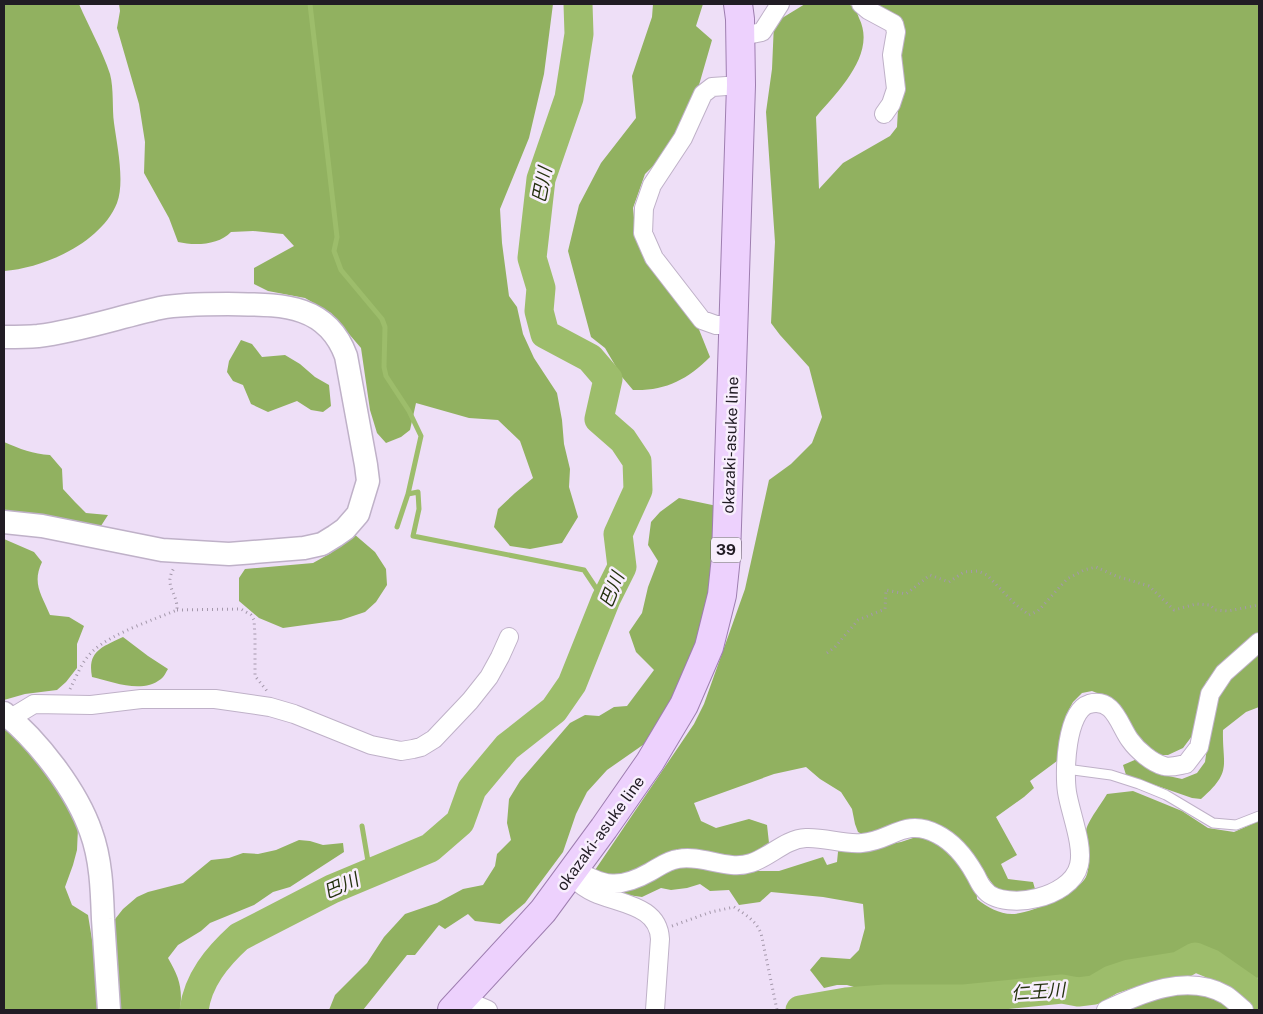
<svg xmlns="http://www.w3.org/2000/svg" width="1263" height="1014" font-family="'Public Sans','Noto Sans JP',sans-serif">
  <rect width="100%" height="100%" fill="#eedff7"/>
  <path fill="#91b160" d="M4 4H79C89 27 102 50 110 74 114 89 112 108 114 123 117 145 125 182 117 203 101 243 44 268 4 271Z
    M119 4H553L544 74 529 138 500 209 502 243 509 296 517 307 523 334 534 358 557 393 562 420 564 444 570 469 569 487 578 517 562 543 530 549 510 546 494 527 498 509 515 493 533 478 520 441 498 420 469 418 416 403 410 430 401 437 386 443 377 433 370 410 361 348 331 313 305 298 268 291 254 284V268L294 246 283 234 253 231 231 232C219 245 195 246 178 242L169 218 144 173 145 142 139 104 117 28 120 11Z
    M653 4H703L696 26 712 40 699 85 681 127 654 165 645 174 633 208 636 237 648 264 669 292 698 327 710 357C687 380 665 391 633 390L622 377 605 348 591 337 568 251 579 205 601 163 636 118 632 76 652 17Z
    M805 4C815 4 839 1 848 4 854 6 857 12 859 18 877 54 838 91 816 117L819 189 843 163 890 136 897 127 898 109 897 65 903 35 869 4H1259V633L1253 641 1206 682 1200 715 1192 736 1183 748 1168 755H1155L1144 746 1114 700 1092 691 1082 693 1073 702 1066 715 1060 753 1057 761 1030 781 1034 788 1024 797 996 817 1017 855 1001 864 1008 879 1033 882 1035 889 1024 896 997 890 972 856 937 828 870 838 858 832 855 824 852 809 841 792 820 779 806 767 774 774 694 803 701 821 716 828 749 819 767 825 769 843 755 858 696 855 624 881 593 873 694 724 704 704 745 589 769 480 791 464 812 443 822 417 809 367 780 335 771 323 775 242 766 112 772 69 774 23Z
    M241 340 252 344 262 357 285 355 300 364 315 377 329 385 331 406 323 412 311 410 297 401 268 412 251 404 243 385 233 381 227 372 229 361Z
    M4 438V442C20 449 33 454 50 455L62 469 63 489 75 502 86 513 108 515 99 529 4 512Z
    M679 498 717 506 714 602 660 733 607 770 587 792 576 814 563 852 525 903 500 924 475 921 468 914 445 929 439 925 415 955H407L363 1010H329L335 995 367 963 384 937 405 914 437 903 463 889 483 885 495 866 497 854 511 840 507 823 509 799 520 781 570 723 585 715 599 716 614 707 627 706 654 670 636 652 629 632 642 613 648 587 658 561 648 545 651 522 660 512Z
    M354 534 375 552 386 569 387 585 376 602 365 612 341 620 283 628 259 618 239 601V578L245 569 313 563 331 553Z
    M4 539 34 552 42 562C32 583 41 594 50 615L69 617 84 626 77 644V668L66 682 57 690 25 694 4 700Z
    M123 637 148 656 168 669C166 672 164 677 161 679 142 694 113 682 92 677 87 651 102 647 123 637Z
    M1259 652V707L1246 712 1223 730C1222 766 1233 771 1201 799L1192 798 1126 775 1123 765 1137 759 1164 775 1182 779 1197 773 1205 762 1214 700 1229 676Z
    M4 727 39 761 57 787 78 828 77 850 73 865 65 887 72 905 88 915 96 964 100 1010H4Z
    M1133 791 1182 811 1208 828 1234 832 1259 821V975L1255 984 1227 965 1203 956 1194 955 1180 961 1162 964 1145 965 1090 985 1077 987 1055 981 1029 987 992 988 968 993 919 989 895 993 871 992 847 985H837L824 988 810 970 821 957 850 959 859 950 865 928 863 904 823 897 771 892 760 902 739 905 729 890 710 891 700 884 687 888 671 890 661 888 642 897 621 894 616 891 640 887 677 867 689 865 713 871H779L823 857 827 865 837 862 839 842 874 847 901 842 922 835 952 849 976 884 977 899C987 907 999 914 1012 914 1030 914 1078 893 1086 877 1092 863 1085 845 1086 831 1087 822 1102 803 1107 794Z
    M299 840 310 841 323 845 343 843 344 852 290 887 273 892 254 905 210 923 201 931 178 945 168 958C179 977 183 988 180 1010H120L112 923 123 909 137 897 148 892 183 883 211 860 229 858 243 853 258 854 276 850Z
    M1204 991 1237 1010H1122L1138 1000Z"/>
  <g fill="none" stroke-linecap="round" stroke-linejoin="round">
    <path stroke="#9dbd6b" stroke-width="5" d="M310 4 337 237 334 251 341 270 382 319 385 327 384 367 386 376 409 411 421 436 408 494 418 492 419 509 413 536 584 570 596 588 606 599
      M397 527 408 494
      M362 826 370 873"/>
    <path stroke="#9dbd6b" stroke-width="29" d="M194 1010C198 980 217 957 239 937L332 889 430 848 460 822 472 789 507 747 554 710 572 684 606 599 622 567 618 534 638 490 637 461 623 440 599 419 608 379 590 358 545 334 539 311 541 288 532 258 541 179 569 98 579 34 578 4
      M800 1010 846 1002 885 999H964L1062 989 1078 992 1094 990 1111 980 1129 974 1179 966 1195 957 1212 964 1259 997"/>
    <g stroke="#bfb1c8" stroke-width="11">
      <path id="service" d="M1066 769 1111 775 1139 784 1166 795 1213 823 1236 825 1259 816"/>
    </g>
    <g stroke="#bfb1c8" stroke-width="20">
      <path id="minor" d="M861 4 868 10 894 24 896 32 892 55 896 89 891 104 884 114
        M740 35 752 34 762 32 780 4
        M733 325H716L702 320 654 258 643 233 644 208 652 185 683 138 703 94 712 87 741 85
        M11 718 34 704 91 705 141 699H215L270 707 294 714 371 745 401 751 413 749 421 747 434 739 470 701 489 677 500 657 509 637
        M574 868C603 887 620 889 650 872 659 867 668 860 678 859 702 854 727 871 751 863 770 857 785 839 806 838 825 837 844 845 862 843 891 841 905 817 937 834 953 842 966 858 975 874 978 879 980 885 984 889 994 903 1022 902 1037 898 1054 894 1075 883 1079 865 1084 846 1070 812 1067 792 1064 772 1066 711 1089 704 1114 697 1119 725 1130 740 1137 750 1152 763 1164 766 1170 768 1180 765 1186 764L1199 747 1210 694 1224 673 1259 642
        M577 881C600 906 658 897 660 939L655 1010
        M463 999 488 1010
        M1106 1010C1142 993 1187 973 1226 995 1232 999 1238 1005 1244 1010"/>
    </g>
    <g stroke="#bfb1c8" stroke-width="25">
      <path id="tertiary" d="M4 337C15 337 27 337 38 336 79 331 119 317 160 308 180 304 207 304 228 304 276 305 326 301 346 356L366 465 368 481 358 514 345 529 335 536 322 544 304 548 229 554 162 550 42 526 4 522
        M4 713C38 740 77 791 91 832 101 859 102 890 103 919 105 949 107 980 109 1010"/>
    </g>
    <g stroke="#9e7eb0" stroke-width="30">
      <path id="primary" d="M452 1010 543 911 604 828 650 762 684 705 709 647 722 595 726 557 741 85 740 19 738 4"/>
    </g>
    <path stroke="#a498ab" stroke-width="3" stroke-dasharray="1 4" stroke-linecap="butt" d="M177 610 241 609 251 615 254 620 255 636V676L267 691
      M827 653 835 647 858 620 885 609 886 590 906 594 930 575 949 582 964 572 978 571 987 575 1015 604 1029 615 1038 611 1067 579 1084 570 1096 567 1116 576 1149 586 1174 610 1196 604 1210 605 1215 610 1228 611 1259 605
      M70 689C77 676 82 660 94 650 113 633 153 620 177 610 178 593 163 586 174 568
      M672 926 711 912 734 907C746 915 755 920 761 933L777 1010"/>
    <use href="#service" stroke="#fff" stroke-width="9"/>
    <use href="#minor" stroke="#fff" stroke-width="18"/>
    <use href="#tertiary" stroke="#fff" stroke-width="22"/>
    <use href="#primary" stroke="#edd1fd" stroke-width="28"/>
  </g>
  <g text-anchor="middle" stroke-width="5" stroke-linejoin="round" paint-order="stroke">
    <rect fill="#f8eefd" stroke="#625b65" stroke-width="1" x="711" y="537.5" width="30" height="25" rx="4"/>
    <g font-size="15" font-weight="bold" fill="#211c24">
      <text x="726" y="555">39</text>
    </g>
    <g font-size="16" fill="#211c24" stroke="#f8eefd">
      <text transform="translate(730 445) rotate(-88)" y="6">okazaki-asuke line</text>
      <text transform="translate(600 833) rotate(-54)" y="6">okazaki-asuke line</text>
    </g>
    <g font-size="18" font-style="italic" fill="#25320f" stroke="#f8eefd">
      <text transform="translate(542 185) rotate(-79)" y="6">巴川</text>
      <text transform="translate(612 590) rotate(-68)" y="6">巴川</text>
      <text transform="translate(341 886) rotate(-24)" y="6">巴川</text>
      <text transform="translate(1038 992) rotate(-4)" y="6">仁王川</text>
    </g>
  </g>
  <rect width="1263" height="1014" fill="none" stroke="#211c24" stroke-width="10"/>
</svg>
